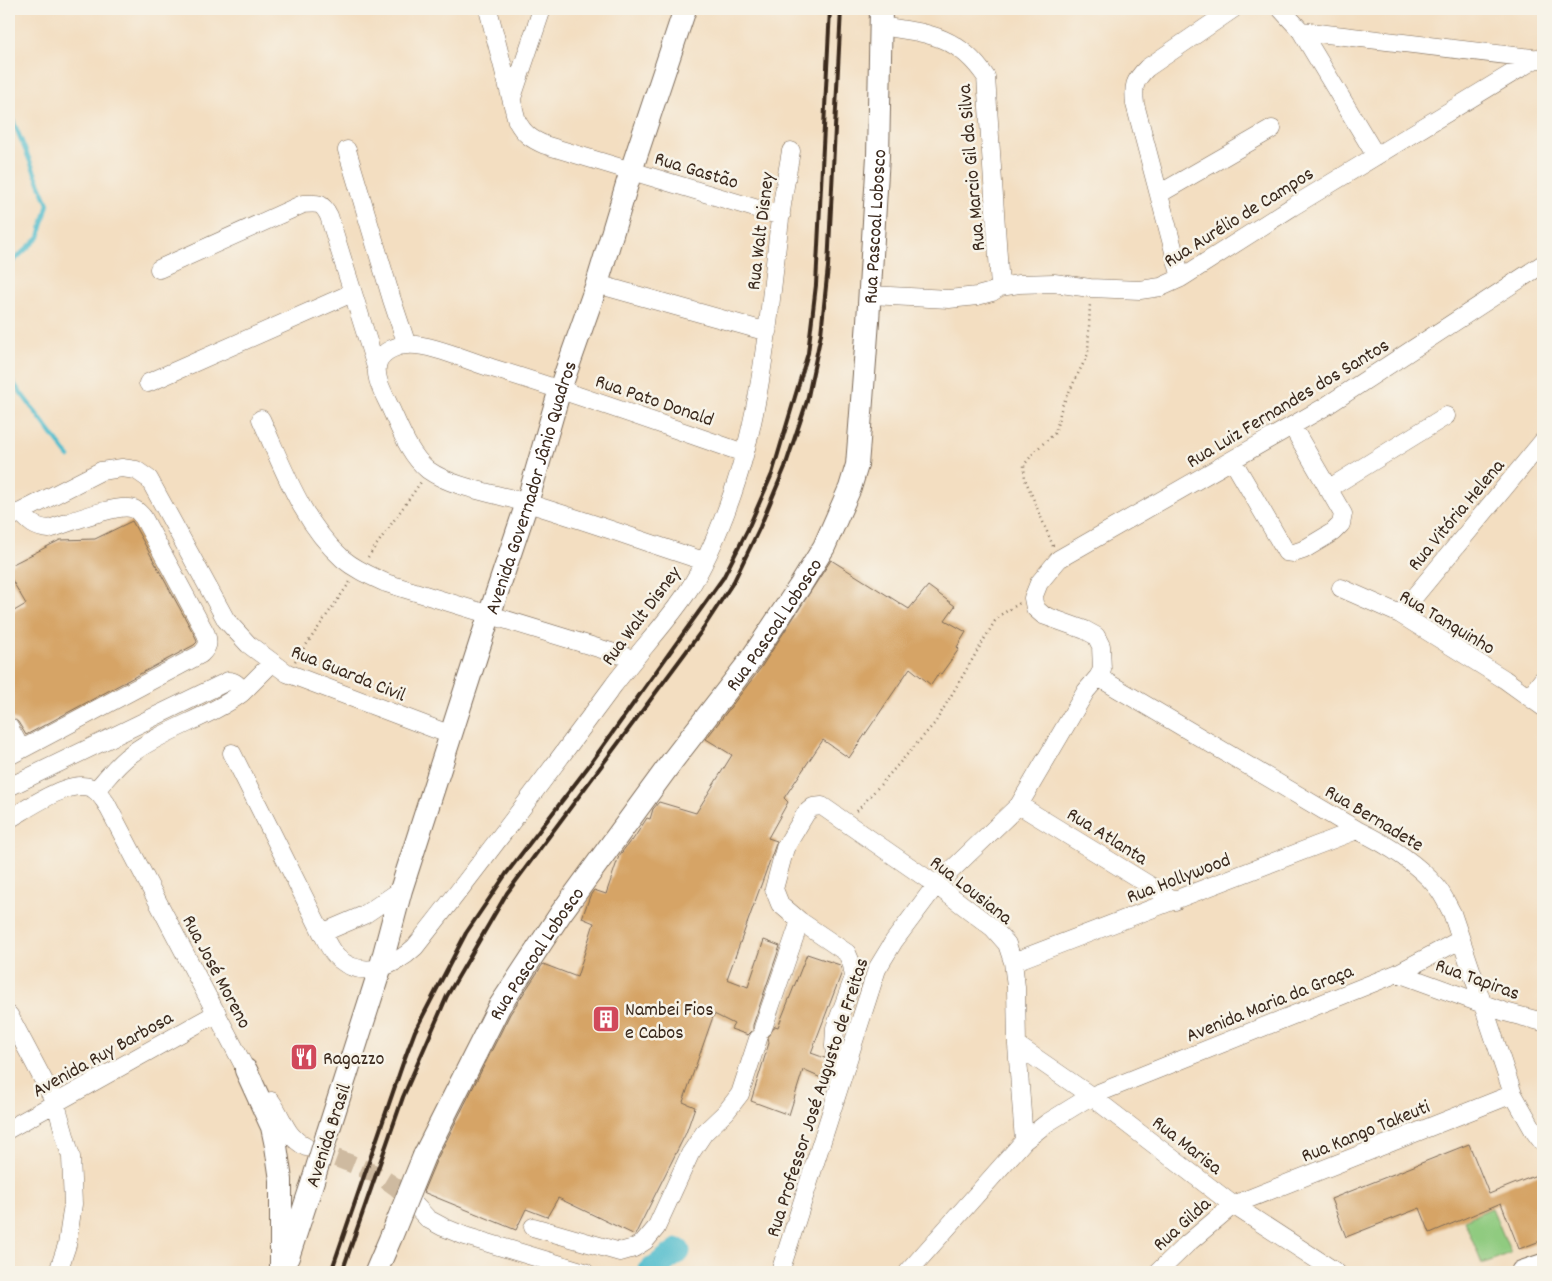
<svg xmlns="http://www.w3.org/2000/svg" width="1552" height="1281" font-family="Dekko,sans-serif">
  <rect width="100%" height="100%" fill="#f7f3e8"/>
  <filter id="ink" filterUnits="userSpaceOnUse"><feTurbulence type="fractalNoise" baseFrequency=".02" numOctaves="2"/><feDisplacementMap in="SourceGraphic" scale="10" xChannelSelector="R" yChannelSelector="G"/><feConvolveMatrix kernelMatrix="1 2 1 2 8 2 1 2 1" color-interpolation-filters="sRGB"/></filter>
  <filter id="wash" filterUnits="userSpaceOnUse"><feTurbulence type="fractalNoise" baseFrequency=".0096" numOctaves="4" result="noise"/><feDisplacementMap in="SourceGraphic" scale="20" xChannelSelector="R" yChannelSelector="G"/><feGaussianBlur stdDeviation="1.12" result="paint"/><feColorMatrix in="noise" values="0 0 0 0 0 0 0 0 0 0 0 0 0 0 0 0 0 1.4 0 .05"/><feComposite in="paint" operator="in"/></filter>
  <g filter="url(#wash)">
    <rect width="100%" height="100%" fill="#f3dec1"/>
    <path fill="#90cb80" stroke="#667a4f" d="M1492 1208 1511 1253 1482 1264 1464 1220Z"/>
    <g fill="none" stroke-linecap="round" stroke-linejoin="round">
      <path stroke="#52bdcd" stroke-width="4.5" d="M9 111 48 204 39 237 9 265
        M9 377 69 457"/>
      <path stroke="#52bdcd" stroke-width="25" d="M649 1272 678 1251"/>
    </g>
    <g id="blocks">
      <path fill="#d6a466" d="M132 521 196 638 197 642 194 645 26 735 18 722 11 717 9 712V614L26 604 9 575V566L60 540 95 539Z
        M831 560 909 609 928 586 955 606 945 620 966 632 957 647 959 649 941 674 939 673 931 685 910 668 849 758 823 740 784 798 788 802 768 838 777 841 727 979 748 987 764 940 780 946 753 1025V1030L748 1035 731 1029 734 1024 714 1014 683 1102 695 1107 686 1133 635 1235 558 1198 547 1217 526 1209 516 1230 423 1192 436 1161 510 1014 543 964 577 977 594 923 582 918 590 896 594 890 606 894 619 856 631 840 632 841 647 818 650 819 653 809 659 802 696 813 732 755 706 739 760 669Z
        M807 954 840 965 842 972 811 1053 825 1058 826 1066 821 1078 803 1070 789 1115 751 1101 769 1043 768 1037 775 1026 778 1027Z
        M1469 1144 1489 1194 1539 1174 1543 1186V1240L1519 1249 1501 1203 1430 1233 1420 1208 1346 1237 1331 1199Z"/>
    </g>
  </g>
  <g filter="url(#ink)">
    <use href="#blocks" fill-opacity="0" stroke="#7b6957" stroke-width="1"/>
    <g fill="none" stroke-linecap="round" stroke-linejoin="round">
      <path stroke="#cebaa0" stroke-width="18" stroke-dasharray="18 9" stroke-linecap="butt" d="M311 1149C339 1160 373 1169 397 1188 403 1193 408 1199 414 1204"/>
      <g stroke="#7b6957" stroke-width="19">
        <path id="minor" d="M488 9 517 121C524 134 531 139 545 145L781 216
          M1281 9 1301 31 1540 59
          M881 26C927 33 958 35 986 77L1000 287
          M1301 31 1376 156
          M512 98 542 9
          M347 150 392 300 407 345
          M1159 194 1272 129
          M159 269 303 204C318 203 322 202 329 216L376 367
          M1181 278 1135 104C1133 86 1134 81 1147 68L1233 9
          M597 284 768 332
          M870 295 949 299 977 296 992 292 1000 287 1019 284 1054 283 1090 288 1140 290 1161 287 1181 278 1292 207 1537 58
          M148 383 352 293
          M261 419C283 467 302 523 343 559 356 570 371 576 386 583L634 659
          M1233 461 1286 552 1294 553 1303 550 1333 532 1341 524 1343 514 1292 426
          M1328 489 1446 416
          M9 518 101 471 122 468 136 470 149 479 226 620 248 644 287 673 451 735
          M704 561C645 542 587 521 527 503 498 494 453 488 428 470 409 455 399 426 389 405 383 392 372 374 379 360 384 351 397 345 407 345 429 343 469 361 492 368 577 394 660 424 744 453
          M1341 588 1400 614 1504 679 1543 707
          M1400 614 1543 441
          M1098 677 1357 830C1386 844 1415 861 1436 886 1443 894 1447 904 1452 913L1513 1094 1534 1131 1543 1143
          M242 693 272 663
          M1530 696 1543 679
          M9 727 21 749
          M232 753 322 933C327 942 331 953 339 959 364 980 395 966 415 947 483 861 548 774 613 686 636 655 664 626 686 594 706 564 720 529 732 495 763 406 769 312 780 219 783 196 787 174 791 151
          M9 756 201 654C208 647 209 643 206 634L143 517C140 514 137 510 134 509 119 502 66 524 49 529 35 528 29 522 20 512
          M9 787 228 681C237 681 238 686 242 693 208 718 165 729 131 754 117 764 107 778 96 790
          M1019 805 1175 901
          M9 819C28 809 76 773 96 791 100 794 103 799 106 803L246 1070 253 1079
          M322 933 364 915 401 890
          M1013 962 1357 830
          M1398 973 1505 1012 1543 1022
          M9 1015 56 1104 71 1157 73 1204 67 1245 58 1272
          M763 1028 800 921
          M1017 1045 1091 1096 1233 1205 1336 1272
          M838 1081 834 1046 835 1028 854 977 852 965 847 953 800 921 780 904 774 889 785 848 806 813 813 807 822 806 936 885 993 928 1007 944 1013 962 1016 987 1017 1045 1024 1141
          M271 1101C284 1119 284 1135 306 1147
          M9 1129 217 1013
          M414 1204 428 1219 443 1227 465 1236 585 1272
          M533 1227 620 1252 634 1248 645 1241 656 1228 690 1154 704 1133 726 1112 740 1094 758 1039
          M780 1272 877 969 894 941 936 885 1019 805 1086 691 1098 677 1102 670 1101 646 1096 636 1085 630 1043 615 1035 608 1033 598 1039 583 1059 559 1323 408 1543 264
          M908 1272 1024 1141 1047 1123 1091 1096 1378 981 1398 973 1460 940
          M1158 1272 1187 1244 1233 1205 1513 1094"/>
      </g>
      <g stroke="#7b6957" stroke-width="24">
        <g id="major">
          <path d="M246 1070 272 1127 276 1146 281 1180V1272"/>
          <path id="s1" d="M327 1135 380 969 401 890 489 616 527 503 560 389 597 284 631 171 685 9"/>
          <path id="s2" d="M424 1156 499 1007 561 913 673 760 749 662 800 586 824 547 850 488 857 465 859 440 868 321 878 156 881 9"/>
          <path d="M288 1257 311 1187"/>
          <path d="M376 1272 391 1237"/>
          <path d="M1522 1272 1543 1265"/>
        </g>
      </g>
      <path stroke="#7b6957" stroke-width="2.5" stroke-dasharray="1 4" stroke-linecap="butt" d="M1053 546 1025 479 1024 465 1036 450 1055 433 1062 406 1088 354 1090 302
        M368 557 421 482
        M295 661 350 582
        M857 811 935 723 995 621 1002 614 1020 603"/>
      <use href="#minor" stroke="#fff" stroke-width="18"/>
      <use href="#major" stroke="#fff" stroke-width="22"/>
      <path stroke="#3b2a1e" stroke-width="4" d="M331 1272 403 1063 415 1031 466 933 506 874 588 767 723 578 747 531 772 474 808 353 816 285 830 9
        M342 1272 403 1097 447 996 507 893 700 633 734 581 760 527 785 467 807 401 821 334 828 267 841 9"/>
      <g stroke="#7b6957" stroke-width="24" stroke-linecap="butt">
        <path id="major-bridge" d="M311 1187 327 1135
          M391 1237 424 1156"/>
      </g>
      <use href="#major-bridge" stroke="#fff" stroke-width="22"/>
    </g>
  </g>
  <defs>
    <g id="building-square" transform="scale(1.4375)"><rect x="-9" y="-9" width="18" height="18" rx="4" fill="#d1495b" stroke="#f7f3e8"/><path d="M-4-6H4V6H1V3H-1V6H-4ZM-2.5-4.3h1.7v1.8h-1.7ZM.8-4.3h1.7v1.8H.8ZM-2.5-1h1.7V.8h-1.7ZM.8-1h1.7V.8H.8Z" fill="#fff"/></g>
    <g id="restaurant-square" transform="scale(1.4375)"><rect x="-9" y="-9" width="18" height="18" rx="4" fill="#d1495b" stroke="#f7f3e8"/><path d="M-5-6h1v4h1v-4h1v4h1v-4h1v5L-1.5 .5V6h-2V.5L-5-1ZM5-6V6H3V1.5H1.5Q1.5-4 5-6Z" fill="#fff"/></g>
  </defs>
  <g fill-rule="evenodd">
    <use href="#building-square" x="606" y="1019"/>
    <use href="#restaurant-square" x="304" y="1057"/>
  </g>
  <g text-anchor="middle" stroke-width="5" stroke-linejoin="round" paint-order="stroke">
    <g font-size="20" fill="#3b2a1e" stroke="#f7f3e8">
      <text transform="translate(970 168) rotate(-95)" y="7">Rua Marcio Gil da Silva</text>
      <text transform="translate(697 169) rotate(17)" y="7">Rua Gastão</text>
      <text transform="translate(1238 216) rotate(-32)" y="7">Rua Aurélio de Campos</text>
      <text dy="7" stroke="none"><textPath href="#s2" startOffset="1058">Rua Pascoal Lobosco</textPath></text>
      <text transform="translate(759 231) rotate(-83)" y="7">Rua Walt Disney</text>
      <text transform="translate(655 399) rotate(19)" y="7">Rua Pato Donald</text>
      <text transform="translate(1287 402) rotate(-31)" y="7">Rua Luiz Fernandes dos Santos</text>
      <text dy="7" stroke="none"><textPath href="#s1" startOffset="679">Avenida Governador Jânio Quadros</textPath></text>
      <text transform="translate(1455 514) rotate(-50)" y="7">Rua Vitória Helena</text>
      <text transform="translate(640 615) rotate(-53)" y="7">Rua Walt Disney</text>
      <text transform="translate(1448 621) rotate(31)" y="7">Rua Tanquinho</text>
      <text dy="7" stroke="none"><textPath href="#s2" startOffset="638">Rua Pascoal Lobosco</textPath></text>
      <text transform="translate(349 672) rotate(22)" y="7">Rua Guarda Civil</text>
      <text transform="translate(1375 817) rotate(31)" y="7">Rua Bernadete</text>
      <text transform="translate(1108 835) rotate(32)" y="7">Rua Atlanta</text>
      <text transform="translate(1178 877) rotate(-21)" y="7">Rua Hollywood</text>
      <text transform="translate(972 889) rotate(38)" y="7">Rua Lousiana</text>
      <text dy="7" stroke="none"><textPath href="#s2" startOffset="232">Rua Pascoal Lobosco</textPath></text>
      <text transform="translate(218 971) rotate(62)" y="7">Rua José Moreno</text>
      <text transform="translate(1478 978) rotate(20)" y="7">Rua Tapiras</text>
      <text transform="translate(1269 1002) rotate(-22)" y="7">Avenida Maria da Graça</text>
      <text transform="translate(102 1053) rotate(-29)" y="7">Avenida Ruy Barbosa</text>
      <text transform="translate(816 1097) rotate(-72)" y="7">Rua Professor José Augusto de Freitas</text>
      <text transform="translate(1365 1130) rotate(-22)" y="7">Rua Kango Takeuti</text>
      <text transform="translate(327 1135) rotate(-72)" y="7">Avenida Brasil</text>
      <text transform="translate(1188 1144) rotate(38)" y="7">Rua Marisa</text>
      <text transform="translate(1181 1223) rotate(-42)" y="7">Rua Gilda</text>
    </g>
    <g font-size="20" fill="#3b2a1e" stroke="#f7f3e8" text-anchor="start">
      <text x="625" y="1015">Nambei Fios<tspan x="625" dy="23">e Cabos</tspan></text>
      <text x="323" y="1064">Ragazzo</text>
    </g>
  </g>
  <rect width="1552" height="1281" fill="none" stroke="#f7f3e8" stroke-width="30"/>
</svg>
